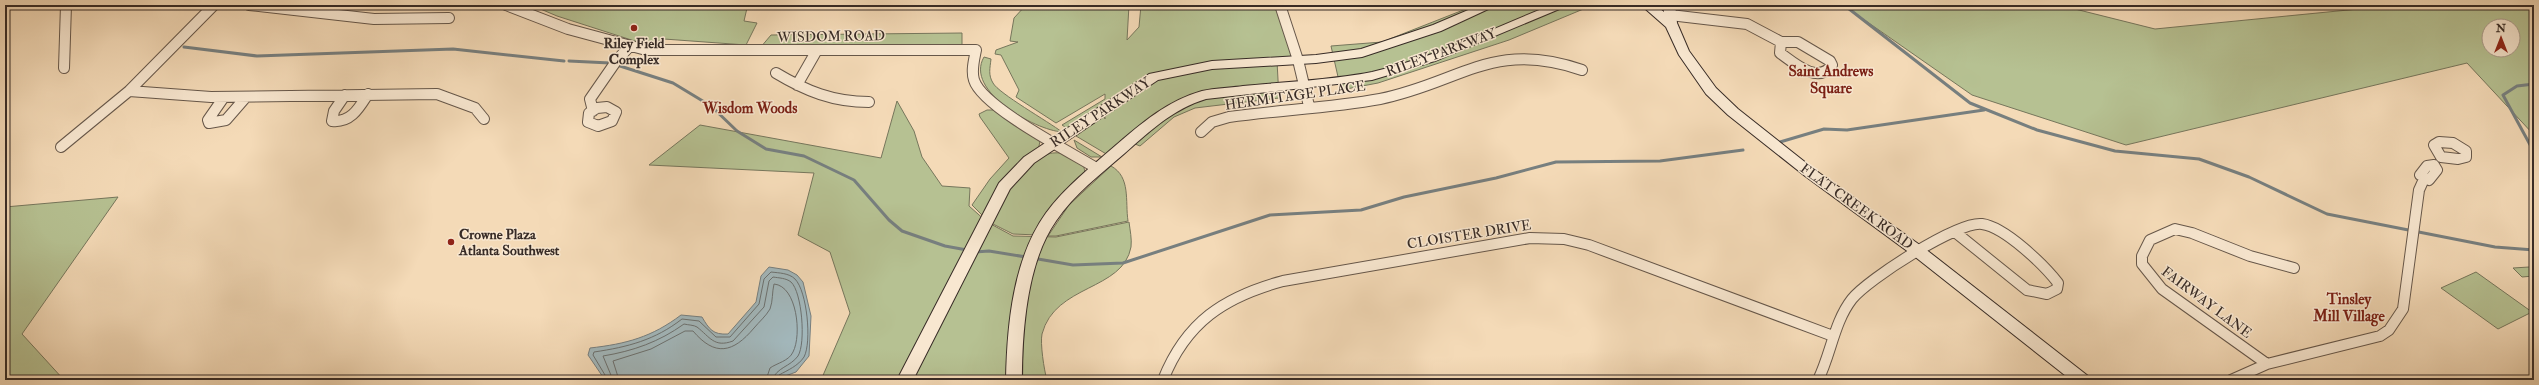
<svg xmlns="http://www.w3.org/2000/svg" width="2539" height="385" font-family="'IM FELL Double Pica',serif">
  <rect width="100%" height="100%" fill="#f4dab7"/>
  <filter id="stains"><feTurbulence type="fractalNoise" baseFrequency=".005" numOctaves="4"/><feColorMatrix values="0 0 0 0 .2 0 0 0 0 .09 0 0 0 0 .02 0 0 0 .5 -.17"/></filter>
  <radialGradient id="worn" r=".72"><stop offset=".6" stop-color="#630" stop-opacity="0"/><stop offset="1" stop-color="#630" stop-opacity=".3"/></radialGradient>
  <path fill="#b6c192" stroke="#76765c" fill-rule="evenodd" d="M531 5H737L736 7 747 8 744 21 757 23 746 45 664 39 647 45 557 16Z
    M1026 5H1129L1127 40 1139 27 1141 5H1281L1298 60 1277 61 1279 98 1195 108 1174 117 1140 146 1125 140 1108 155 1076 136 1104 116 1105 119V105L1068 129 1062 125 1105 99V94L1056 123 1016 97 1019 90 1001 55 995 54 996 50 1018 42 1010 41 1014 18Z
    M1476 5H1593L1509 40 1378 83 1341 90 1331 46 1382 42Z
    M1843 5H2059L2155 29 2399 5H2534V135L2467 63 2126 145 1972 95ZM2489 26H2513V50H2489Z
    M962 33V46L760 48 771 35Z
    M984 57 991 59C990 68 988 75 993 83 998 93 1049 122 1062 132 1035 130 964 91 984 57Z
    M897 101 914 131 922 157 942 186 970 188 969 206 987 222 1013 236 1056 237 1129 222C1130 230 1132 239 1131 247 1123 291 1055 284 1042 334 1040 343 1044 370 1047 380H821L850 313 830 252 798 235 814 173 649 165 700 125 881 158Z
    M987 110H995L1040 141 1038 151 985 218 972 205 990 179 1009 158 980 117 979 114Z
    M1074 140 1102 157H1091L1077 148Z
    M1064 153C1077 160 1088 163 1084 179L1038 235 1013 234 989 222C1003 199 1019 166 1046 155 1051 152 1059 153 1064 153Z
    M1111 166C1131 177 1125 201 1128 221L1056 236H1048L1069 205Z
    M118 197 22 334 64 380H5V207Z
    M2529 267 2534 271V276L2522 277 2513 268Z
    M2476 272 2532 312 2498 329 2441 288Z"/>
  <path fill="#a2b7bb" stroke="#777f7f" d="M769 267 788 270 797 275 803 282 811 316 809 356 796 372 780 378 753 380H605L588 355 590 348C626 344 652 337 681 315L702 317C709 329 713 335 728 334L756 302 761 276Z"/>
  <g fill="none" stroke-linecap="round" stroke-linejoin="round">
    <path stroke="#6c7170" stroke-width="1" d="M608 380 593 355 594 352C628 347 655 340 682 319L699 321 716 337H730L759 304 764 279 771 272C779 273 789 273 795 279 807 291 812 342 804 357 798 366 788 370 779 375L777 380
      M613 380 603 356C633 351 659 342 684 324 688 325 694 325 697 327 710 337 714 348 733 341L764 307 769 281 773 277C779 278 786 278 791 282 802 292 806 343 798 356 790 367 777 367 772 380
      M619 380 613 361 651 349 685 331H693C715 357 733 353 754 328 759 322 766 316 770 309 773 301 772 292 774 284 797 286 802 335 793 352 789 361 777 363 770 368L766 380"/>
    <path stroke="#777f7f" stroke-width="3" d="M1844 5 1970 103 2037 130 2115 151 2199 159 2249 177 2327 214 2495 247 2534 250
      M184 47 257 56 453 49 564 61
      M569 61 610 63
      M620 66 673 83 711 106 737 131 766 149 804 156 854 180 889 220 902 231 945 246 967 250
      M2534 84 2517 86 2503 95 2534 152
      M1780 142 1824 129 1847 130 1984 110
      M975 252 989 251 1026 257
      M1038 259 1073 265 1123 263 1270 215 1361 210 1404 197 1496 178 1556 162 1660 161 1743 150"/>
    <g stroke="#66574a" stroke-width="12">
      <path id="street" d="M249 5 374 19 449 18
        M506 5 568 29 646 50H976C974 60 971 71 974 80 982 107 1072 153 1098 169
        M1280 5 1298 60 1309 106
        M1670 15 1747 24 1781 42
        M1781 42H1798L1830 61 1832 65C1818 85 1794 63 1780 53Z
        M64 68 66 5
        M776 73C806 91 833 102 869 102
        M797 85 817 50
        M129 91 211 97 437 94 475 108 484 119
        M345 95 334 111 332 121C351 123 359 108 368 94
        M224 97 208 120 209 123 226 120 246 97
        M607 107 616 112 612 121 598 126 588 122 589 113 597 108Z
        M593 111 590 99 617 60 629 47
        M1201 132 1212 122 1229 117C1279 110 1330 108 1380 99 1460 83 1493 39 1582 70
        M2439 142 2453 143 2466 151V157L2458 159 2441 157 2434 145Z
        M61 147 129 91 214 5
        M2434 165 2437 170 2429 180 2420 175 2427 166Z
        M2267 364 2162 289 2142 264V256L2150 240 2175 229 2192 233 2250 256 2294 268
        M1163 380C1186 322 1224 297 1283 281L1530 238 1564 239 1589 245 1833 336
        M1818 380C1831 354 1834 322 1852 299 1868 279 1958 221 1982 224 2005 227 2044 265 2058 283L2057 289 2047 294 2027 290 1955 232
        M2231 380 2267 364 2380 336 2389 330 2403 309 2419 190 2424 179"/>
    </g>
    <g stroke="#372b26" stroke-width="2">
      <path id="secondary" d="M1480 5H1497L1441 31 1362 57 1316 63 1212 69 1158 80 1034 163 1010 189 913 380H897L999 183 1024 157 1149 74 1212 61 1316 55 1361 49 1433 25Z
        M1552 5H1569L1435 61 1372 80 1206 99C1173 109 1150 131 1125 153 1101 174 1074 194 1056 221 1027 262 1022 331 1022 380H1006C1007 325 1013 259 1046 213 1065 187 1091 167 1115 146 1142 123 1167 101 1202 91 1215 88 1229 88 1243 86 1283 82 1332 80 1372 72 1434 58 1493 28 1552 5Z
        M1641 5H1655L1664 12 1663 5H1675L1677 23 1689 51 1716 88 1738 109 1815 170 1924 248 2088 376 2090 380H2071L1914 256 1805 176 1728 115 1706 94 1679 55 1666 27Z"/>
    </g>
    <use href="#street" stroke="#f8e7d0" stroke-width="10"/>
    <use href="#secondary" fill="#f8e7d0" fill-rule="evenodd"/>
  </g>
  <g fill="#8f2418" stroke="#f8e7d0" stroke-width="1.5">
    <circle cx="634" cy="28" r="4"/>
    <circle cx="451" cy="242" r="4"/>
  </g>
  <g text-anchor="middle" stroke-width="3" stroke-linejoin="round" paint-order="stroke">
    <g font-size="14" fill="#372b26" stroke="#f8e7d0">
      <text transform="translate(831 36) rotate(-1)" y="5">WISDOM ROAD</text>
      <text transform="translate(1441 52) rotate(-20)" y="5">RILEY PARKWAY</text>
      <text transform="translate(1295 95) rotate(-8)" y="5">HERMITAGE PLACE</text>
      <text transform="translate(1100 112) rotate(-33)" y="5">RILEY PARKWAY</text>
      <text transform="translate(1857 206) rotate(36)" y="5">FLAT CREEK ROAD</text>
      <text transform="translate(1469 234) rotate(-9)" y="5">CLOISTER DRIVE</text>
      <text transform="translate(2207 302) rotate(37)" y="5">FAIRWAY LANE</text>
    </g>
    <g font-size="14" font-weight="bold" fill="#372b26" stroke="#f8e7d0">
      <text x="634" y="48">Riley Field<tspan x="634" dy="16">Complex</tspan></text>
      <text x="459" y="239" text-anchor="start">Crowne Plaza<tspan x="459" dy="16">Atlanta Southwest</tspan></text>
    </g>
    <g font-size="15" font-weight="bold" fill="#7a1f14" stroke="#f8e7d0">
      <text x="1831" y="76">Saint Andrews<tspan x="1831" dy="17">Square</tspan></text>
      <text x="750" y="113">Wisdom Woods</text>
      <text x="2349" y="304">Tinsley<tspan x="2349" dy="17">Mill Village</tspan></text>
    </g>
  </g>
  <rect width="2539" height="385" fill="none" stroke="#f4dab7" stroke-width="20"/>
  <rect x="6" y="6" width="2527" height="373" fill="none" stroke="#372b26" stroke-width="2"/>
  <rect x="10" y="10" width="2519" height="365" fill="none" stroke="#372b26"/>
  <g transform="translate(2501 38)"><circle r="19" fill="#f8e7d0" stroke="#ab9c8c"/>
  <path d="M0-3L7 15L0 10L-7 15Z" fill="#8f2418"/>
  <text y="-6" font-size="11" font-weight="bold" text-anchor="middle" fill="#372b26">N</text>
  </g>
  <rect width="100%" height="100%" filter="url(#stains)"/>
  <rect width="100%" height="100%" fill="url(#worn)"/>
</svg>
